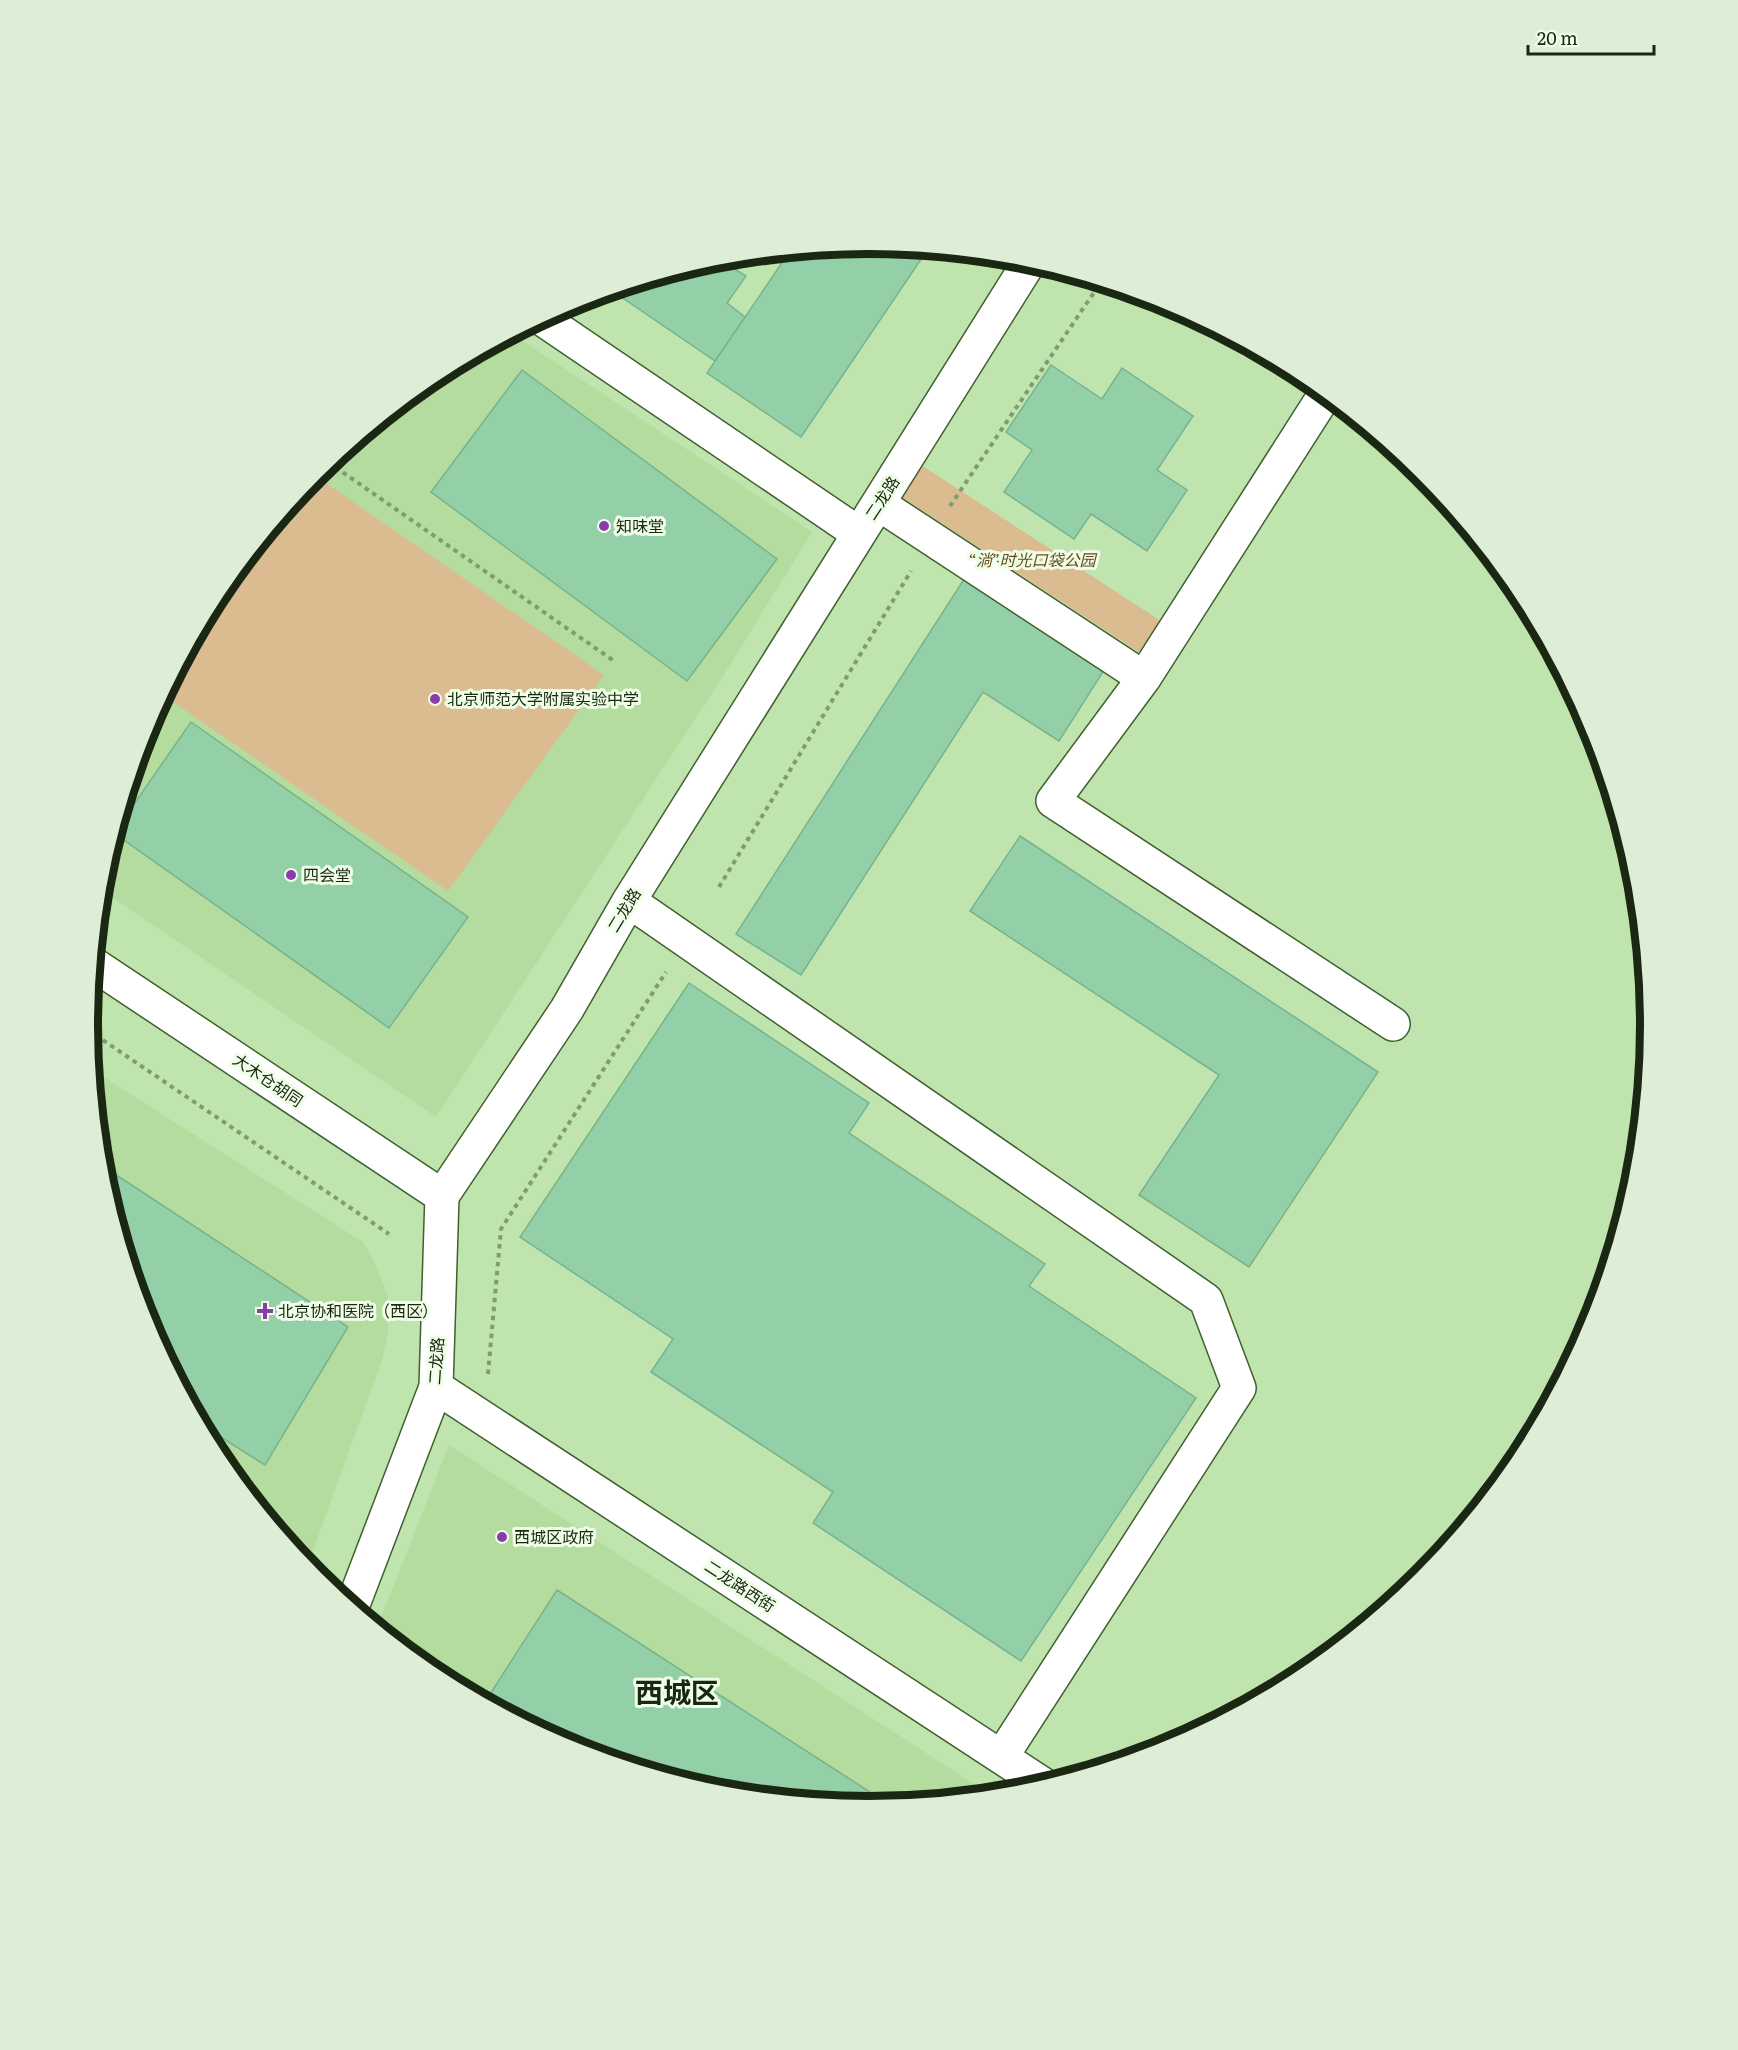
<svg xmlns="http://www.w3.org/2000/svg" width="1738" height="2050" font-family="Literata,'Noto Sans SC',serif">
  <rect width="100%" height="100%" fill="#bfe4ad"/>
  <path fill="#b3dc9e" d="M512 334 812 532 725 673 436 1117 100 889 102 872 147 725 219 590 316 472 435 375Z
    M91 1069 363 1242 376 1265 388 1297V1333L382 1360 307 1567 219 1459 146 1324 102 1177Z
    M449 1445 991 1795 869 1807 716 1792 569 1747 434 1675 377 1628Z"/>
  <path fill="#dbbb90" d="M921 465 1164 623 1142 654 900 496Z
    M314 475 604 675 448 891 163 695 219 590Z"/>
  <path fill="#93cfa7" stroke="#77b38c" stroke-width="1.5" d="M869 243 928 249 801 437 707 373 790 251Z
    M717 258 746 276 727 303 745 317 715 361 611 290Z
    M1051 365 1102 399 1122 368 1193 416 1157 470 1187 490 1147 551 1091 514 1074 539 1004 492 1032 450 1006 432Z
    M522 370 777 559 687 681 431 492Z
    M396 406 376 436 367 430Z
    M968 573 1108 664 1059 741 983 692 801 975 736 934Z
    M191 722 468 917 389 1028 114 833Z
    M1020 836 1378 1072 1249 1267 1139 1195 1219 1075 970 911Z
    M689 983 869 1103 849 1133 1045 1264 1029 1286 1196 1398 1021 1661 813 1523 833 1492 651 1372 673 1339 520 1237Z
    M101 1165 348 1327 265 1465 200 1424 146 1324 102 1177Z
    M557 1590 890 1805 869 1807 716 1792 569 1747 485 1702Z"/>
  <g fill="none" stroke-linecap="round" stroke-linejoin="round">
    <g stroke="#40602f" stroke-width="36">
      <path id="street" d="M541 318 858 533
        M1326 393 1144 678 1053 801 1393 1024
        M879 504 1144 678
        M629 901 1206 1300 1239 1388 1002 1756
        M442 1196 567 1009 629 901 1030 261
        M352 1607 436 1387 1044 1785"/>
    </g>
    <g stroke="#40602f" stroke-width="36">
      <path id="secondary" d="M93 964 442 1196 436 1387"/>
    </g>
    <path stroke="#7f9b71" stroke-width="4" stroke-dasharray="4.5 4.5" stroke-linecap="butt" d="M328 462 614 661
      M950 506 1101 282
      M719 887 911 571
      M88 1030 389 1234
      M488 1374 501 1229 666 972"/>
    <use href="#street" stroke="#fff" stroke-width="33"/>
    <use href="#secondary" stroke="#fff" stroke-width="33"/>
  </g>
  <g fill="#8b3baa" stroke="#effee7" stroke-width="2">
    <circle cx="604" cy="526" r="6"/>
    <circle cx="435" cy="699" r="6"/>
    <circle cx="291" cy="875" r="6"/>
    <path d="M262 1302h6v6h6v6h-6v6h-6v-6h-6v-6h6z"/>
    <circle cx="502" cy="1537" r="6"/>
  </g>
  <g text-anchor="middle" stroke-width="6" stroke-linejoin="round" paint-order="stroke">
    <g font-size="16" fill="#1a2712" stroke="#effee7">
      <text transform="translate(882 498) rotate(-57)" y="6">二龙路</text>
      <text transform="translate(624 910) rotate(-59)" y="6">二龙路</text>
      <text transform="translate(268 1080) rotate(34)" y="6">大木仓胡同</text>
      <text transform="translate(436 1361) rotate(-86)" y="6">二龙路</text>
      <text transform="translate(740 1586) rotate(33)" y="6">二龙路西街</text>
    </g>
    <g font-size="16" fill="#1a2712" stroke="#effee7" text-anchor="start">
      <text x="616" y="532">知味堂</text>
      <text x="447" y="705">北京师范大学附属实验中学</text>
      <text x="303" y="881">四会堂</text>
      <text x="278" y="1317">北京协和医院（西区）</text>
      <text x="514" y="1543">西城区政府</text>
    </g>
    <g font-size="16" font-style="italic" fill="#684b20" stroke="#effee7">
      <text x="1032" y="566">“淌”时光口袋公园</text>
    </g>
    <g font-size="28" font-weight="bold" fill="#1a2712" stroke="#effee7">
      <text x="677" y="1703">西城区</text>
    </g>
  </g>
  <path d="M0 0H1738V2050H0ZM98 1025a771 771 0 1 1 1542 0a771 771 0 1 1-1542 0Z" fill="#deedd6" fill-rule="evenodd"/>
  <path fill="none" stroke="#1a2712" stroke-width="8" d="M98 1025a771 771 0 1 1 1542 0a771 771 0 1 1-1542 0Z"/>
  <path d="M1528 45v9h126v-9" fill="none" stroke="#1a2712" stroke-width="3"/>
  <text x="1537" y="45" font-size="18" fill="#1a2712" stroke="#effee7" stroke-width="4.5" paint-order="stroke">20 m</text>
</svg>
